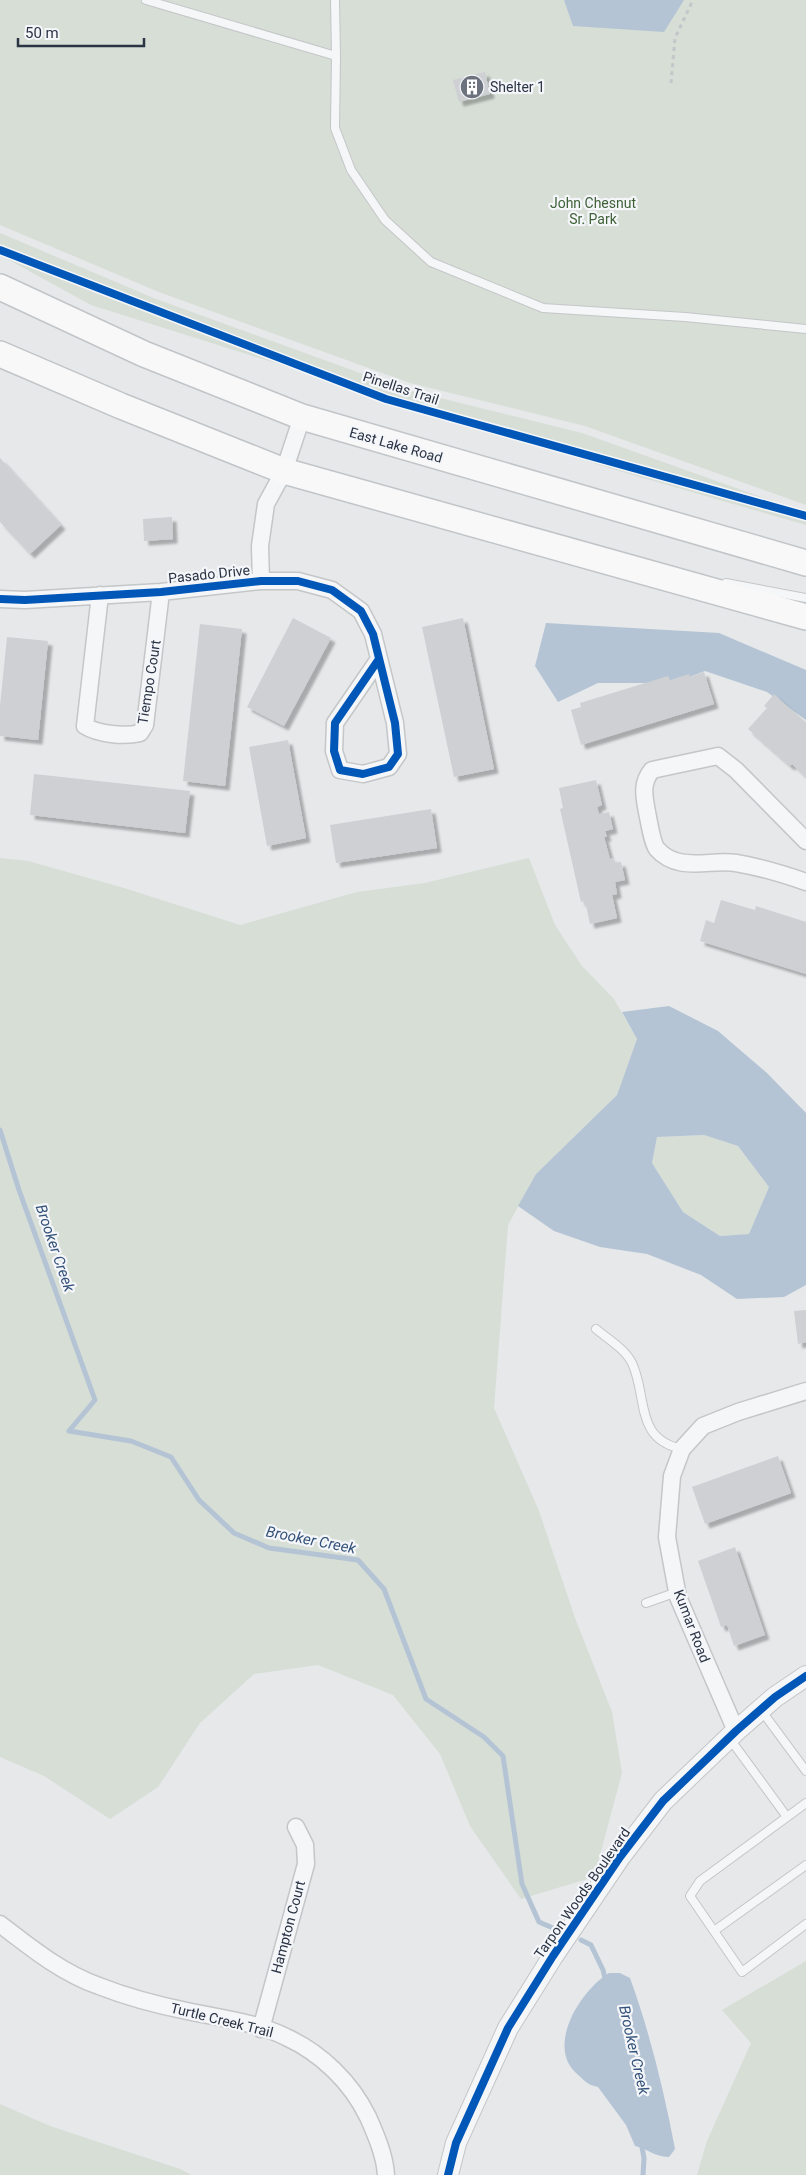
<svg xmlns="http://www.w3.org/2000/svg" width="806" height="2175" font-family="Roboto,sans-serif">
  <defs>
    <filter id="shadow"><feDropShadow dx="4.5" dy="4.5" stdDeviation="1" flood-color="#0004"/></filter>
  </defs>
  <rect width="100%" height="100%" fill="#e6e8ea"/>
  <path fill="#d6ded6" d="M0 0H806V505L585 426 410 383 159 292 0 225Z
    M0 233 156 299 407 390 582 433 806 513V525L609 468 91 305 0 255Z
    M0 858 28 861 124 888 240 925 357 892 425 883 529 858 555 925 582 966 614 999 637 1039 617 1095 536 1174 508 1225 494 1408 539 1511 575 1618 612 1712 622 1773 594 1877 521 1899 470 1826 440 1754 393 1695 318 1665 254 1674 200 1723 158 1787 110 1819 44 1776 0 1757Z
    M704 1135 738 1146 769 1187 750 1234 720 1236 683 1212 652 1163 657 1137Z
    M806 1961V2175H697L707 2141 751 2043 722 2010Z
    M0 2104 50 2126 180 2169 192 2175H0Z"/>
  <path fill="#b4c4d5" fill-rule="evenodd" d="M564 0H684L664 32 573 26Z
    M546 623 719 633 806 670V720L767 692 705 671 674 683H598L558 702 535 666Z
    M669 1006 718 1031 767 1073 806 1113V1285L784 1297 737 1299 701 1275 647 1254 600 1247 554 1231 518 1206 536 1174 617 1095 637 1039 622 1012ZM704 1135 738 1146 769 1187 749 1234 720 1236 683 1212 652 1163 657 1137Z
    M609 1973H620L630 1978C650 2033 664 2091 675 2149L669 2157C653 2156 650 2150 635 2146L626 2125 598 2087C587 2085 584 2080 576 2073 546 2045 581 1990 609 1973Z"/>
  <g fill="none" stroke-linecap="round" stroke-linejoin="round">
    <path stroke="#b4c4d5" stroke-width="5" d="M0 1130 19 1190 95 1400 69 1431 131 1441 171 1457 199 1500 234 1533 269 1548 358 1560 384 1589 426 1699 484 1737 503 1756 522 1884 539 1922 553 1928
      M581 1940 591 1945 603 1970 606 1982
      M641 2142 644 2158 643 2175"/>
  </g>
  <path fill="#ced0d3" filter="url(#shadow)" d="M485 72 490 94 459 102 453 80Z
    M0 458 61 525 30 554 0 522Z
    M172 517 173 539 144 541 143 519Z
    M293 618 331 638 284 726 247 707Z
    M463 618 494 769 454 777 422 627Z
    M200 624 242 629 225 786 183 781Z
    M7 637 48 641 38 740 0 736V706Z
    M704 672 714 704 581 745 571 710 581 707 580 703 668 676 670 680 689 674 690 677Z
    M774 694 806 723V777L792 764 790 766 748 729 767 708 764 706Z
    M288 740 306 838 267 846 249 747Z
    M34 774 190 791 185 833 30 815Z
    M596 780 602 805 597 807 599 814 609 812 613 829 605 831 607 837H604L610 859 614 858 615 863 621 862 625 880 615 882 617 894 612 895 617 918 590 924 585 901 581 902 560 809 563 808 559 788Z
    M431 809 437 848 336 863 330 825Z
    M721 900 755 910 756 906 806 922V974L700 941 706 920 714 923Z
    M806 1310V1342L798 1344 794 1311Z
    M778 1456 791 1493 705 1524 692 1487Z
    M735 1547 765 1635 734 1646 727 1625 721 1627 698 1561Z"/>
  <g fill="none" stroke-linecap="round" stroke-linejoin="round">
    <g stroke="#c4c6c8" stroke-width="10">
      <path id="service" d="M146 0 336 56 335 0
        M336 56 335 128 351 170 385 220 431 262 543 308 685 317 806 329
        M726 583 806 598
        M596 1329C608 1339 625 1349 632 1363 648 1397 634 1439 682 1449
        M646 1603 677 1592
        M761 1710 806 1771
        M730 1739 787 1817 700 1881 690 1896 742 1972 806 1924
        M787 1817 806 1803
        M714 1931 806 1865"/>
    </g>
    <g stroke="#c4c6c8" stroke-width="19">
      <path id="minor" d="M261 581 260 546 266 504 284 471 302 417
        M100 595 85 726C98 734 124 737 140 733L145 725 161 592
        M0 599 25 600 161 592 261 581H298L332 590 361 611 373 634 395 723 398 754 389 767 363 774 340 770 334 751 335 723 379 659
        M806 841 736 770 718 756 652 770C641 783 644 796 647 812 649 821 652 843 657 849 678 873 710 859 736 863 760 867 783 874 806 882
        M736 1731 678 1597 667 1537 672 1476 682 1449 703 1426 738 1412 806 1391
        M0 1924C31 1948 62 1973 99 1986 127 1997 157 2005 187 2011 219 2018 256 2022 286 2037 321 2053 351 2082 368 2117 376 2135 385 2156 386 2175
        M261 2029 306 1864 305 1845 296 1827"/>
    </g>
    <g stroke="#c4c6c8" stroke-width="22">
      <path id="tertiary" d="M448 2175 456 2143 508 2028 553 1956 620 1857 663 1801 736 1731 775 1697 806 1676"/>
    </g>
    <g stroke="#c2c5c8" stroke-width="28">
      <path id="primary" d="M0 287 144 354 302 417 806 563
        M0 354 121 406 284 471 806 617"/>
    </g>
    <path stroke="#c5c6ca" stroke-width="3" stroke-dasharray="4 4" stroke-linecap="butt" d="M671 83 675 38 693 0"/>
    <use href="#service" stroke="#f5f6f7" stroke-width="8"/>
    <use href="#minor" stroke="#f5f6f7" stroke-width="16"/>
    <use href="#tertiary" stroke="#f5f6f7" stroke-width="20"/>
    <use href="#primary" stroke="#f8f8f8" stroke-width="25"/>
    <g stroke="#f4f6f9" stroke-width="11">
      <path id="cycleway" d="M0 250 386 399 806 516
        M0 599 25 600 161 592 261 581H298L332 590 361 611 373 634 395 723 398 754 389 767 363 774 340 770 334 751 335 723 379 659
        M448 2175 456 2143 508 2028 553 1956 620 1857 663 1801 736 1731 775 1697 806 1676"/>
    </g>
    <use href="#cycleway" stroke="#0057b8" stroke-width="8"/>
  </g>
  <defs>
    <g id="building-disc" transform="scale(1.25)"><circle r="9.5" fill="#6c737f" stroke="#f4f6f9"/><path d="M-4-6H4V6H1V3H-1V6H-4ZM-2.5-4.3h1.7v1.8h-1.7ZM.8-4.3h1.7v1.8H.8ZM-2.5-1h1.7V.8h-1.7ZM.8-1h1.7V.8H.8Z" fill="#fff"/></g>
  </defs>
  <g fill-rule="evenodd">
    <use href="#building-disc" x="472" y="87"/>
  </g>
  <g text-anchor="middle" stroke-width="4.5" stroke-linejoin="round" paint-order="stroke">
    <g font-size="14" fill="#2b3445" stroke="#f4f6f9" text-anchor="start">
      <text x="490" y="92">Shelter 1</text>
    </g>
    <g font-size="14" fill="#3f6138" stroke="#f4f6f9">
      <text x="593" y="208">John Chesnut<tspan x="593" dy="16">Sr. Park</tspan></text>
    </g>
    <g font-size="14" fill="#2b3445" stroke="#f4f6f9">
      <text transform="translate(401 388) rotate(18)" y="5">Pinellas Trail</text>
      <text transform="translate(396 445) rotate(16)" y="5">East Lake Road</text>
      <text transform="translate(209 574) rotate(-6)" y="5">Pasado Drive</text>
      <text transform="translate(149 682) rotate(-81)" y="5">Tiempo Court</text>
      <text transform="translate(692 1626) rotate(69)" y="5">Kumar Road</text>
      <text transform="translate(582 1893) rotate(-55)" y="5">Tarpon Woods Boulevard</text>
      <text transform="translate(288 1927) rotate(-75)" y="5">Hampton Court</text>
      <text transform="translate(222 2020) rotate(14)" y="5">Turtle Creek Trail</text>
    </g>
    <g font-size="15" font-style="italic" fill="#34527a" stroke="#f4f6f9">
      <text transform="translate(55 1248) rotate(71)" y="5">Brooker Creek</text>
      <text transform="translate(311 1540) rotate(11)" y="5">Brooker Creek</text>
      <text transform="translate(634 2050) rotate(77)" y="5">Brooker Creek</text>
    </g>
  </g>
  <path d="M18 38v8h126v-8" fill="none" stroke="#2b3445" stroke-width="2.5"/>
  <text x="25" y="38" font-size="15" fill="#2b3445" stroke="#f4f6f9" stroke-width="4" paint-order="stroke">50 m</text>
</svg>
